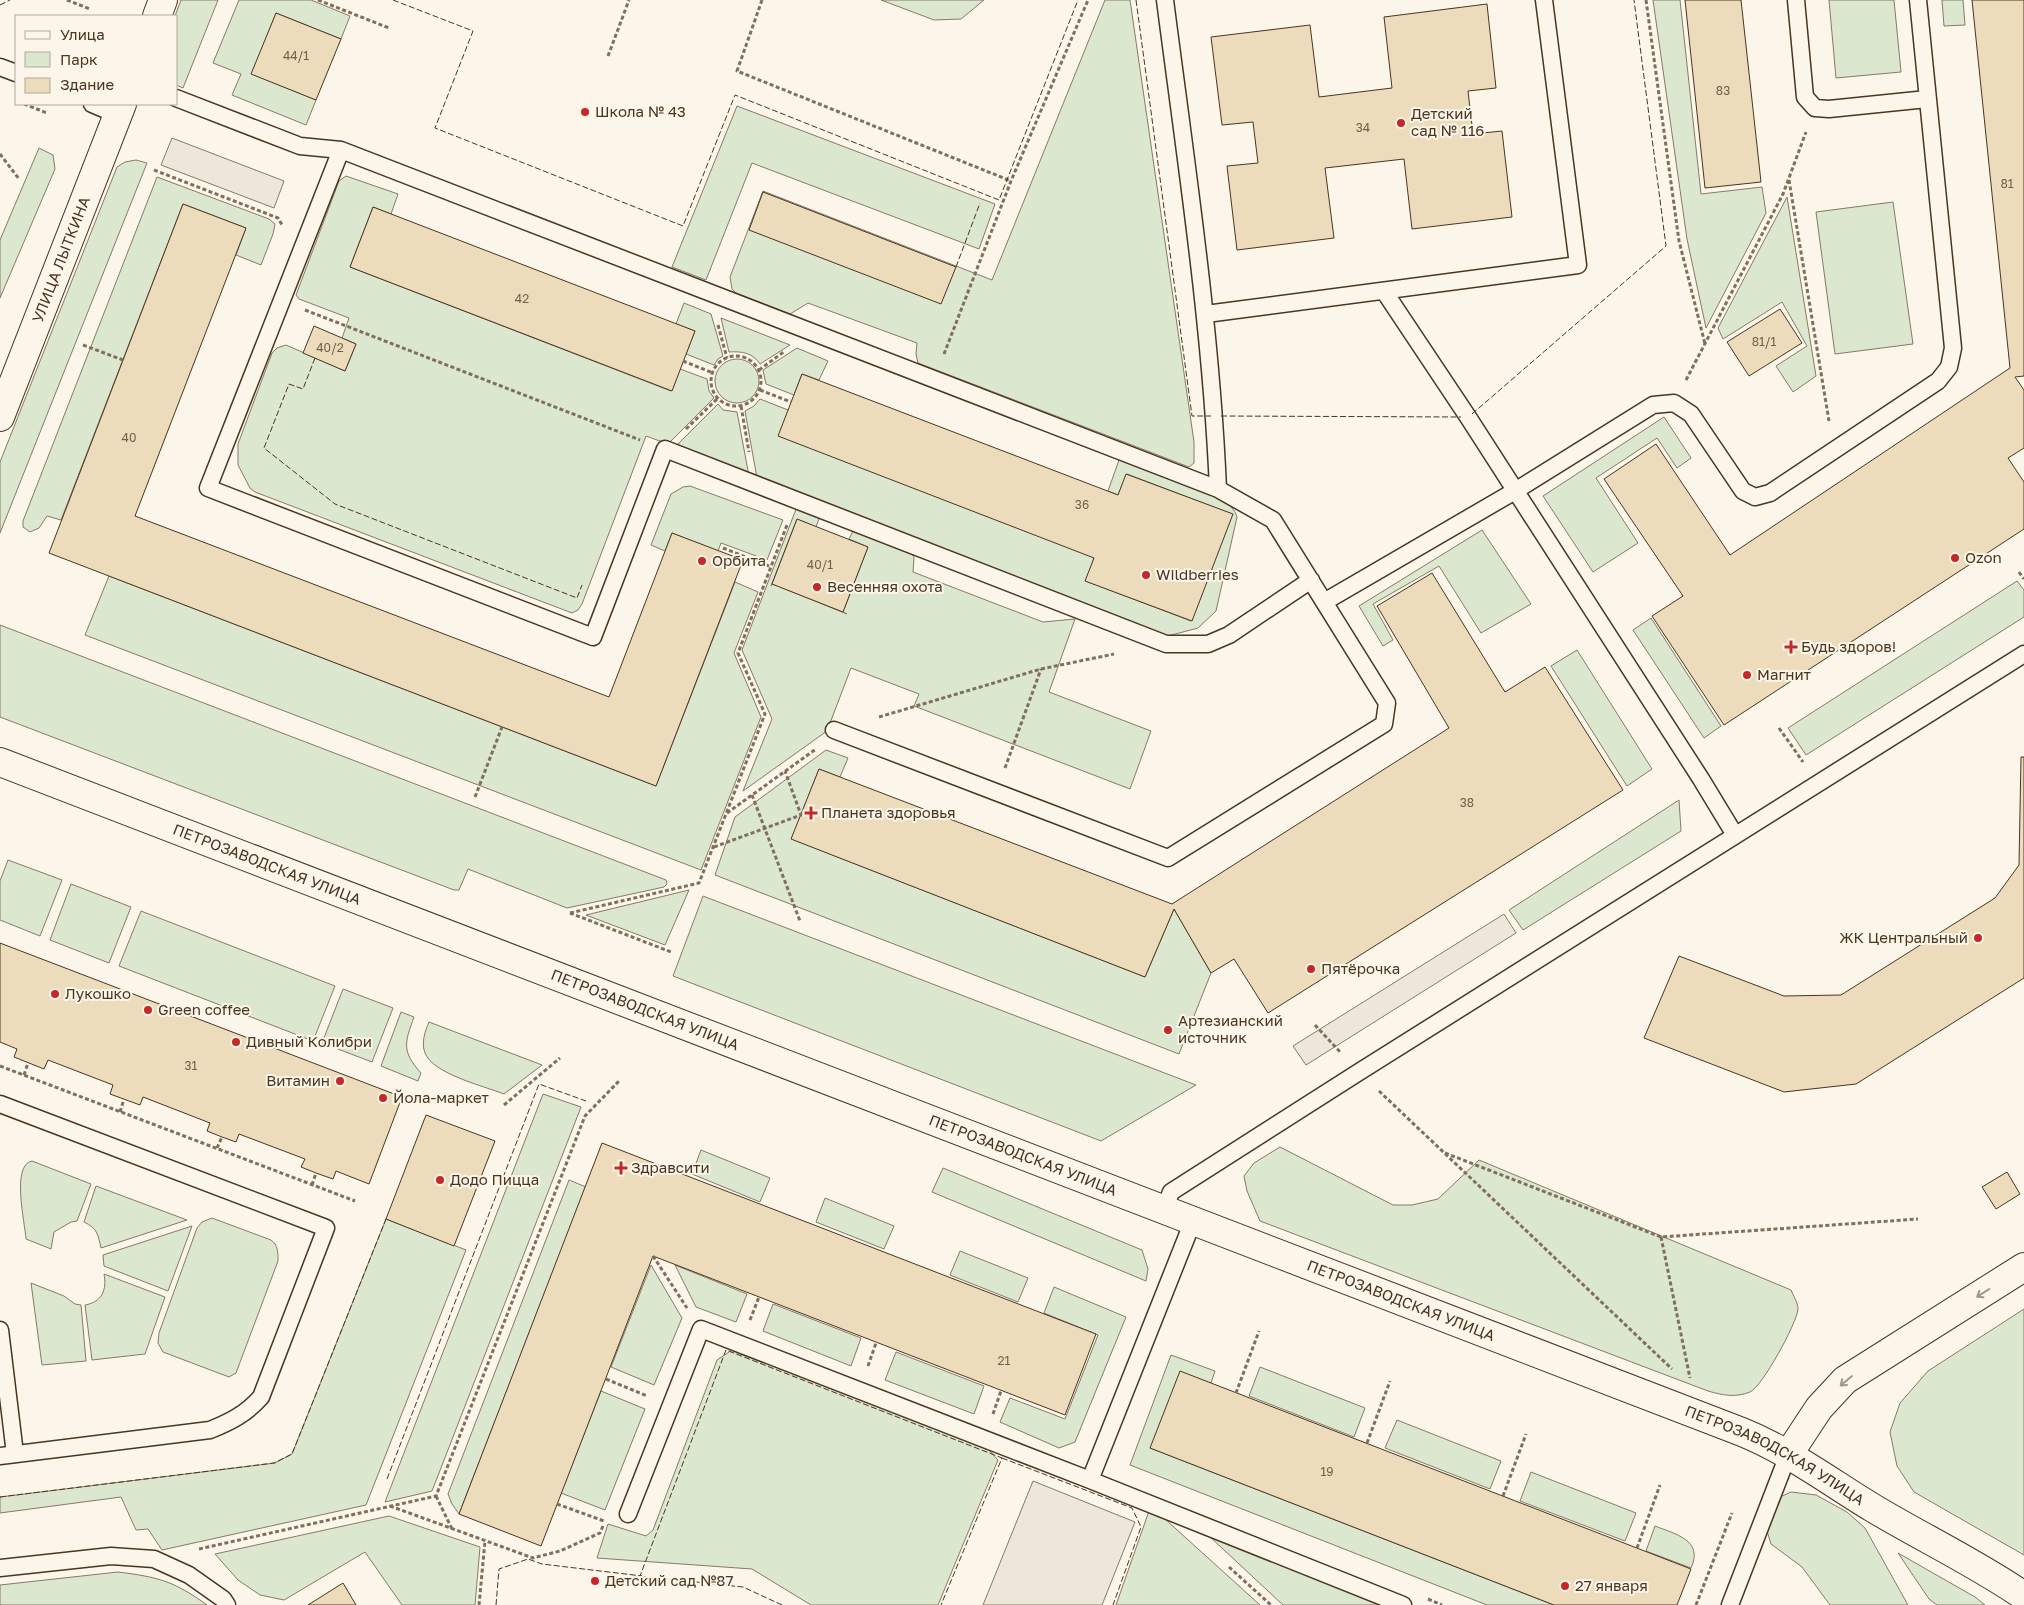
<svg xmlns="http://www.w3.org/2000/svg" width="2024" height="1605" font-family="'Golos Text',sans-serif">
  <rect width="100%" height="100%" fill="#fbf6e9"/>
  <path fill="#dce7d0" stroke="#887966" d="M181 0H218L183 88 176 85 175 16Z
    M239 0H311L350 16 341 39 276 13 252 74 316 100 306 125 232 95 241 74 213 63Z
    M881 0H984L961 19 934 20Z
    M1105 0H1130L1194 442V463L1189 467 918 363 916 354 917 343 808 303 790 314 736 293 732 289 730 277 763 191 992 280Z
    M1653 0H1680L1701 194 1762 187 1766 213 1706 328 1687 239Z
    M1829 0H1894L1901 72 1836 78Z
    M1942 0H1963L1965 25 1944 26Z
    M737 106 995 204 979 249 752 163 706 280 672 267Z
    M39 148 53 155 55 169 0 298V240Z
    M136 160 147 163 0 533V462L117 167 125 162Z
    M346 176 398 194 391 214 373 207 350 267 671 391 680 369 707 379 709 391 714 398 668 444 646 436 582 604 578 610 572 613 255 492 250 488 238 465V444L272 353 277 348 286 345 345 371 356 344 342 338 349 318 299 299 296 295 339 181Z
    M157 177 269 219 275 224 273 234 261 265 236 255 246 228 183 204 61 520 47 516 39 528 30 532 23 527V521Z
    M1787 197 1816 376 1793 392 1776 366 1807 346 1782 302 1723 339 1718 328Z
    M1893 202 1913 344 1835 354 1816 212Z
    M684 303 711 314 723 356 718 359 714 365 686 354 695 331 676 324Z
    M721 318 790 345 760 364C753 353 742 351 729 352Z
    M797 348 828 361 819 380 802 374 794 395 766 384 763 370Z
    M715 381a22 22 0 1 1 44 0a22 22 0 1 1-44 0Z
    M760 399 788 410 1094 558 1086 581 1191 621 1232 514 1127 474 1118 495 1108 491 1119 460 1226 500 1235 512 1237 517 1216 611 1198 628 1168 636 757 478 745 411 754 406Z
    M718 404 723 410 737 412 749 476 675 447Z
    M1664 417 1691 458 1677 468 1657 438 1596 478 1638 543 1593 572 1543 496Z
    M690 486 783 520 767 560 721 543 718 551 672 533 665 551 651 545 671 494 683 487Z
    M798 504 821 513 816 527 797 519 771 586 773 584 847 614 843 612 868 547 849 539 855 527 908 550 914 557 913 572 1043 622 1075 619 1049 692 1151 731 1130 789 914 706 919 694 851 668 827 731 743 791 772 719 742 650Z
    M1482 530 1531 604 1481 633 1439 566 1373 604 1393 640 1383 646 1359 606Z
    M109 576 656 786 735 582 758 592 734 653 761 717 701 870 85 635Z
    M2017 581 2024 590V617L1806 755 1788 728Z
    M1651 618 1721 726 1704 738 1633 630Z
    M0 625 666 880 667 884 664 887 567 908 468 869 459 890H454L0 717Z
    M1577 650 1652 769 1627 786 1551 666Z
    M826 750 848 758 840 777 819 769 792 839 1145 977 1174 909 1211 973 1179 1054 715 875 735 817Z
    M1679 800 1681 831 1523 930 1509 910Z
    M8 860 62 880 40 936 0 920V881Z
    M71 884 131 907 109 963 50 940Z
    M689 890 665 945 586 915Z
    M703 896 1196 1085 1101 1141 673 976Z
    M141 911 335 986 313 1041 119 966Z
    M343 989 393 1008 372 1062 322 1043Z
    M401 1012 414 1017C405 1042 401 1051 421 1073L418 1081 381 1066Z
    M429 1022 542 1065 504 1094C484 1086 433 1074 425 1053 421 1043 425 1031 429 1022Z
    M543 1094 581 1107 432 1491 385 1502Z
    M1280 1147 1393 1205H1412L1438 1199 1479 1160 1791 1290C1793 1295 1798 1303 1798 1309 1797 1323 1762 1387 1750 1392 1735 1398 1722 1395 1708 1391L1260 1221 1247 1191 1244 1176 1254 1163Z
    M701 1150 770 1178 760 1202 692 1174Z
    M32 1161 91 1184 77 1221 71 1222 54 1232 51 1249 26 1239C25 1223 11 1165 32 1161Z
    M943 1168 1142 1250 1148 1269 1146 1281 932 1192Z
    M569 1180 586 1187 459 1514 452 1504 448 1494Z
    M96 1186 187 1220 101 1248C98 1234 97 1228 84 1222Z
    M825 1198 894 1226 884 1249 816 1222Z
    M212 1218 271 1240C278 1245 278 1252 278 1261L236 1373 229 1377 163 1352 158 1343 159 1333 197 1228 202 1222Z
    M386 1219 466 1250 366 1505 162 1550 148 1529 136 1530 121 1497 0 1513V1497L275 1463 292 1454Z
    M192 1226 168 1291 104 1266 103 1255Z
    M960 1251 1028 1278 1018 1302 950 1275Z
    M651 1265 682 1318 654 1385 611 1367Z
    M675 1265 747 1294 736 1322 696 1307Z
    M104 1274 165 1297 145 1354 92 1360 85 1305C102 1302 107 1290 104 1274Z
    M31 1283 64 1296 75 1304 81 1305 86 1361 42 1365Z
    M1054 1287 1126 1317 1075 1442 1059 1448 1000 1422 1010 1398 1065 1419 1098 1335 1044 1313Z
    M773 1304 861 1338 851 1366 763 1331Z
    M2024 1309V1555L1914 1492 1897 1466 1890 1432 1900 1403 1928 1371Z
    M732 1350 988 1449 998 1460 938 1605H811L752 1569 597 1558 608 1524 646 1536 653 1530 717 1360Z
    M896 1352 984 1386 974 1414 885 1380Z
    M1171 1355 1215 1371 1211 1383 1150 1448 1554 1605H1487L1130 1465Z
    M1260 1367 1365 1408 1354 1437 1249 1396Z
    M601 1391 645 1409 605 1510 561 1493Z
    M1397 1420 1501 1461 1490 1489 1385 1448Z
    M1531 1472 1636 1513 1625 1541 1520 1501Z
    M1791 1492 1816 1495 1847 1512 1865 1528 1908 1605H1830L1802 1567 1771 1544 1767 1531 1778 1498Z
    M1149 1511 1165 1519 1260 1605H1116Z
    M389 1516 480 1547 475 1605H402L365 1552 284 1600 260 1595 238 1580 215 1554Z
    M1655 1526C1675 1534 1704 1540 1691 1568L1646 1551Z
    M1209 1536 1383 1605H1283Z
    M1898 1553 1975 1597 1985 1605H1937L1929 1599Z
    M118 1572C158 1577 174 1581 207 1605H0V1585Z"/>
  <path fill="#ede7d9" stroke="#887966" d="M172 138 284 181 274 208 161 165Z
    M1504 914 1516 933 1306 1065 1293 1046Z
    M1033 1481 1135 1522 1102 1605H983Z"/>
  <path fill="#ecdcbc" stroke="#4a3520" d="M1685 0H1741L1761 182 1705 188Z
    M1972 0H2024V376L2015 377 2024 390V448L2008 458 2024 482V529L1724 725 1652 616 1683 596 1604 479 1656 444 1730 555 2010 368Z
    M1487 4 1496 88 1468 91 1473 134 1502 131 1512 217 1412 229 1404 159 1325 168 1334 238 1237 250 1227 166 1258 163 1253 122 1222 125 1211 37 1310 25 1319 97 1392 88 1384 17Z
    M276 13 341 39 316 100 251 74Z
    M763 192 956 267 941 304 749 230Z
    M183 204 246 228 135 516 609 697 672 533 743 560 656 786 49 553Z
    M373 207 695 331 672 391 350 267Z
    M1780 309 1802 343 1749 376 1727 342Z
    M314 326 356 344 345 371 303 353Z
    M802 374 1118 495 1126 474 1233 514 1192 621 1085 581 1094 558 778 436Z
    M797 519 868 547 843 612 772 584Z
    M1432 573 1505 692 1545 667 1623 790 1268 1013 1234 959 1211 973 1174 909 1145 977 791 839 819 769 1172 904 1449 728 1377 606Z
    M2021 757H2024V978L1856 1084 1784 1092 1644 1038 1679 956 1784 996 1841 995 1995 898 2019 865Z
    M0 943 402 1097 369 1184 336 1171 333 1179 316 1173 301 1167 305 1159 239 1134 236 1142 222 1137 207 1131 210 1123 143 1097 140 1105 110 1094 113 1085 48 1060 44 1069 14 1057 17 1049 0 1042Z
    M426 1115 495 1141 454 1246 386 1219Z
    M602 1143 1096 1334 1065 1415 653 1256 541 1546 459 1514Z
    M2007 1172 2020 1194 1996 1209 1982 1187Z
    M1180 1371 1691 1569 1677 1605H1554L1150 1448Z
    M343 1583 356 1605H308Z"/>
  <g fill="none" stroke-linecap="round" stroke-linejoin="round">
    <g stroke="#4a3520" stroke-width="19">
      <path id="lane" d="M1165 0C1186 163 1211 325 1218 489
        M1796 0 1805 97 1815 108 1829 109 1927 99
        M0 67 16 73
        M176 98 300 146 341 150 1218 489 1273 520 1387 703 1384 724 1168 858 834 730
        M92 104 118 115
        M341 150 208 488 593 637 665 449 1166 644H1208L1229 635 1311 580
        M1384 291 1468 417 1701 779 1735 835
        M1206 314 1578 265 1544 0
        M1324 602 1515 491 1653 405 1674 403 1691 414 1743 491 1755 497 1770 493 1938 381 1949 367 1953 348 1918 0
        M0 1104 326 1228 261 1397C246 1414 230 1422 210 1430L0 1456
        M1164 1210 1171 1192 1359 1072 2024 654
        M0 1330 15 1454
        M1090 1480 1193 1221
        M628 1514 701 1329 1090 1480 1403 1605
        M0 1568 111 1556 154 1559 189 1575 223 1599 227 1605
        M1730 1605 1788 1455"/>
    </g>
    <g stroke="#4a3520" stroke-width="30">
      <g id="secondary">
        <path d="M157 16 163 0"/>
        <path id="s1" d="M0 417 122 104"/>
        <path id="s2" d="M0 762 1742 1432C1789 1451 1830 1482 1873 1508 1923 1538 1976 1563 2024 1596"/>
        <path d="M1788 1455 1819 1408 1845 1380 2024 1267"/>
      </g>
    </g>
    <path stroke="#7f6f5c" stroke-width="3" stroke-dasharray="4 2.5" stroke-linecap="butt" d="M67 0 90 9
      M318 0 389 28
      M762 0 737 71 1011 181
      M1646 0 1679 241 1705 344
      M608 56 629 0
      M24 104 47 113
      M0 154 19 179
      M154 170 278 218 282 225
      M1789 180 1829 421
      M305 310 640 440
      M718 325 727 358
      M83 345 123 360
      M944 354 1011 181 1088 0
      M711 381a25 25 0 1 1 50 0a25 25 0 1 1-50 0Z
      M683 361 713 373
      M759 370 785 351
      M1686 380 1783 194 1806 132
      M760 390 791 402
      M741 406 749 452
      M686 429 718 398
      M723 548 771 567
      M2019 572 2024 579
      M879 717 1041 669 1114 654
      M1779 728 1803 762
      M1005 768 1041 669
      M752 795 800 921
      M475 797 502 727
      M727 813 816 749
      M714 847 801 815 785 771
      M570 913 699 883 765 714 738 653 787 525
      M570 913 671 952
      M1315 1025 1341 1053
      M0 1066 355 1201
      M24 1075 28 1063
      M1379 1091 1672 1369
      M504 1105 560 1058
      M120 1112 124 1099
      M217 1148 222 1137
      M1445 1153 1661 1237 1918 1219
      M312 1185 316 1173
      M1661 1237 1690 1378
      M653 1256 687 1308
      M750 1320 759 1297
      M868 1366 876 1343
      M606 1379 647 1396
      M1236 1393 1259 1331
      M993 1414 1001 1391
      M1367 1443 1390 1381
      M436 1496 452 1529
      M1503 1496 1526 1434
      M557 1504 604 1521
      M390 1506 533 1558 560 1551 600 1533 603 1526
      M1637 1548 1660 1485
      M199 1549 436 1496 585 1116 619 1081
      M1229 1567 1271 1605
      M1428 1599 1442 1605
      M479 1605 485 1541
      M1696 1605 1732 1513"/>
    <use href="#lane" stroke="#fbf6e9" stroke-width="16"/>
    <use href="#secondary" stroke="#fbf6e9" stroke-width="28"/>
    <path stroke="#4a3520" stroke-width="1" stroke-dasharray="6 2.5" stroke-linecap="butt" d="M393 0 473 31 435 128 683 226 735 95 999 200 1078 0
      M1136 0 1192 416H1211
      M0 5 10 0
      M956 267 980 203
      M315 358 303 389 289 384 264 448 335 504 577 598 582 585
      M1472 414 1666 246 1634 0
      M1221 416 1461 417
      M1002 1458 1132 1508 1141 1527 1113 1605
      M387 1479 539 1084 586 1101
      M0 1497 274 1463 292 1454 386 1219
      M496 1605 499 1569 528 1559 542 1564 642 1576
      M782 1605 743 1587 640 1576 726 1350 1002 1458 941 1605"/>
  </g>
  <defs><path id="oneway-shaft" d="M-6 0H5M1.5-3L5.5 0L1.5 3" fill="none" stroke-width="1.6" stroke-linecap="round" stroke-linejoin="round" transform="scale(1.25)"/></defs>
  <g stroke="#a29684">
    <use href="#oneway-shaft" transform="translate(1983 1293) rotate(148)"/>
    <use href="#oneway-shaft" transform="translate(1846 1381) rotate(140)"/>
  </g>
  <g fill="#c62828" stroke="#fbf6e9" stroke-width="2">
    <circle cx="585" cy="112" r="5"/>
    <circle cx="1401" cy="123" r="5"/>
    <circle cx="1955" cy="558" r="5"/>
    <circle cx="702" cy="561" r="5"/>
    <circle cx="1146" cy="575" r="5"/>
    <circle cx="817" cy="587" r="5"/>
    <path d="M1788.5 639.5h5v5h5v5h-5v5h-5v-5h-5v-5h5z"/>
    <circle cx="1747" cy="675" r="5"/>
    <path d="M808.5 805.5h5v5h5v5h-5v5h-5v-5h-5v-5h5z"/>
    <circle cx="1978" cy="938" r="5"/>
    <circle cx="1311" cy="969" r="5"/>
    <circle cx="55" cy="994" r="5"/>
    <circle cx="148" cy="1010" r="5"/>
    <circle cx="1168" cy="1030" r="5"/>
    <circle cx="236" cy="1042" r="5"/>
    <circle cx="340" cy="1081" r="5"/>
    <circle cx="383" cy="1098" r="5"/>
    <path d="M618.5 1160.5h5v5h5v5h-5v5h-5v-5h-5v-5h5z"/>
    <circle cx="440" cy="1180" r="5"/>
    <circle cx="595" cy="1581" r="5"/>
    <circle cx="1565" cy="1586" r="5"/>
  </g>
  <g text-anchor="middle" stroke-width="4" stroke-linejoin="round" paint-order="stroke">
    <g font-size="12" fill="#725f47">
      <text x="296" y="60">44/1</text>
      <text x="1723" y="95">83</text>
      <text x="1363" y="132">34</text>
      <text x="2007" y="188">81</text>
      <text x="522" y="303">42</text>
      <text x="1764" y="346">81/1</text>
      <text x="330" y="352">40/2</text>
      <text x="129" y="442">40</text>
      <text x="1082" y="509">36</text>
      <text x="820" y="569">40/1</text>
      <text x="1467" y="807">38</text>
      <text x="191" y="1070">31</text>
      <text x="1004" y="1365">21</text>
      <text x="1327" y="1476">19</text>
    </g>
    <g font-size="15" fill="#4a3520" stroke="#fbf6e9" text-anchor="start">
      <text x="595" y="117">Школа № 43</text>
      <text x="1411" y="119">Детский<tspan x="1411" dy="17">сад № 116</tspan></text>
      <text x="1965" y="563">Ozon</text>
      <text x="712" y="566">Орбита</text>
      <text x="1156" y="580">Wildberries</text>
      <text x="827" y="592">Весенняя охота</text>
      <text x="1801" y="652">Будь здоров!</text>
      <text x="1757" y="680">Магнит</text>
      <text x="821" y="818">Планета здоровья</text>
      <text x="1968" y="943" text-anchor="end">ЖК Центральный</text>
      <text x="1321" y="974">Пятёрочка</text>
      <text x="65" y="999">Лукошко</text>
      <text x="158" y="1015">Green coffee</text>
      <text x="1178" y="1026">Артезианский<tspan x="1178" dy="17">источник</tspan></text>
      <text x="246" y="1047">Дивный Колибри</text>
      <text x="330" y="1086" text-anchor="end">Витамин</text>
      <text x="393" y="1103">Йола-маркет</text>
      <text x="631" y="1173">Здравсити</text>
      <text x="450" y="1185">Додо Пицца</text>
      <text x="605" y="1586">Детский сад №87</text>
      <text x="1575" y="1591">27 января</text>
    </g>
    <g font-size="15" fill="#4a3520" stroke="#fbf6e9">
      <text dy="5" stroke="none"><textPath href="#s1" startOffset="169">УЛИЦА ЛЫТКИНА</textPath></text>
      <text dy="5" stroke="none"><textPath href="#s2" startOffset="286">ПЕТРОЗАВОДСКАЯ УЛИЦА</textPath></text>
      <text dy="5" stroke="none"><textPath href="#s2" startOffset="691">ПЕТРОЗАВОДСКАЯ УЛИЦА</textPath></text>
      <text dy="5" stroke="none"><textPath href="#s2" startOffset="1096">ПЕТРОЗАВОДСКАЯ УЛИЦА</textPath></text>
      <text dy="5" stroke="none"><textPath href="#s2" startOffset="1501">ПЕТРОЗАВОДСКАЯ УЛИЦА</textPath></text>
      <text dy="5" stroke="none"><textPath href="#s2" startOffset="1906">ПЕТРОЗАВОДСКАЯ УЛИЦА</textPath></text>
    </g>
  </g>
  <rect x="15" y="15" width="162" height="90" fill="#fbf6e9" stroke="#b4a999"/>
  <rect x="25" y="31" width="25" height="8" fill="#fbf6e9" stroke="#b4a999"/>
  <text x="60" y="40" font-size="15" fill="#4a3520">Улица</text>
  <rect x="25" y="52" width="25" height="15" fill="#dce7d0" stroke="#b4a999"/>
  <text x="60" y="65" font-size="15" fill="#4a3520">Парк</text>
  <rect x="25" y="78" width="25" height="15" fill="#ecdcbc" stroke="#b4a999"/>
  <text x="60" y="90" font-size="15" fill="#4a3520">Здание</text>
</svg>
